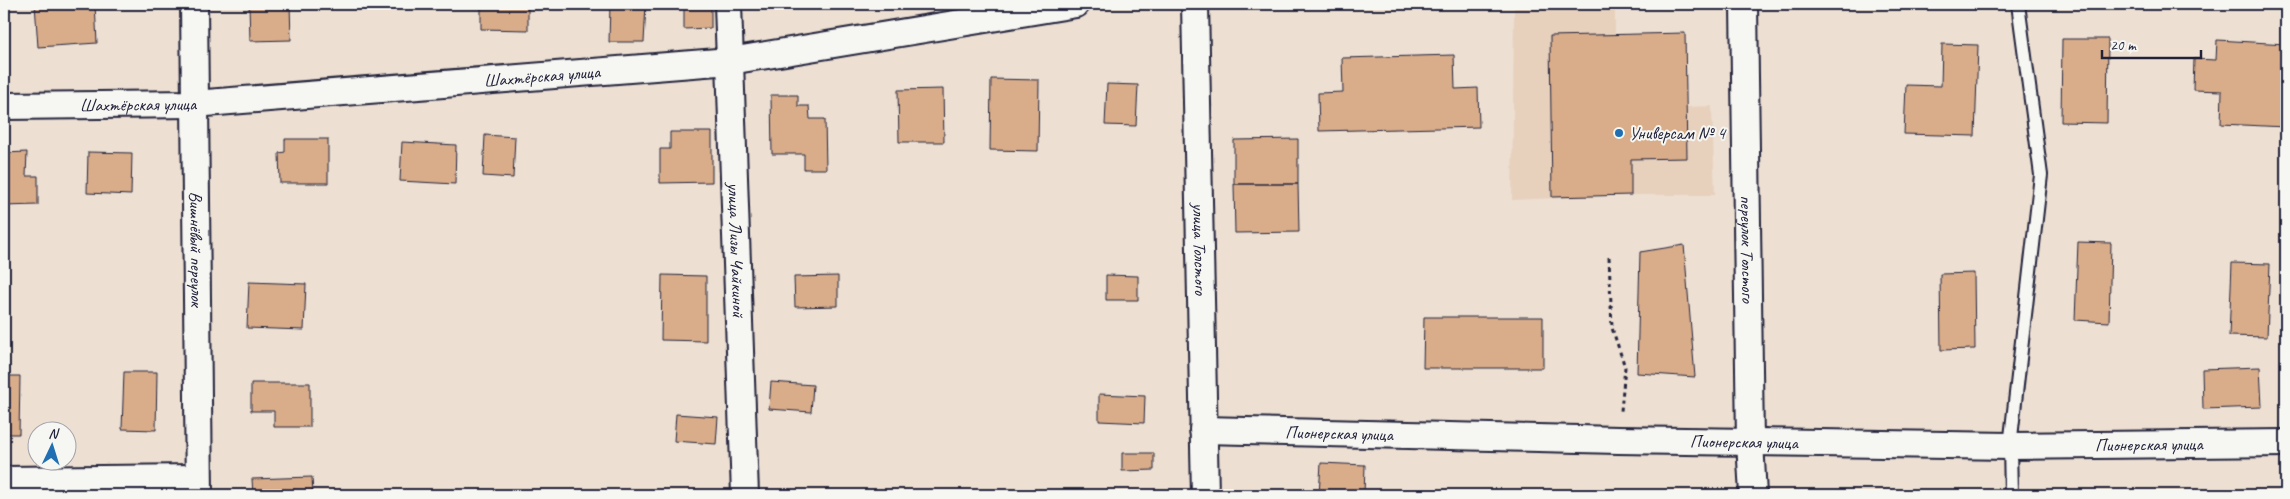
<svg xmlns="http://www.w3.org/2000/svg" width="2290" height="499" font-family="Caveat,sans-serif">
  <rect width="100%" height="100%" fill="#ede0d3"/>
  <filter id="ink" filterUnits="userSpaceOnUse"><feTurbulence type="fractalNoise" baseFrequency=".02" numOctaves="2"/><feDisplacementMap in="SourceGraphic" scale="10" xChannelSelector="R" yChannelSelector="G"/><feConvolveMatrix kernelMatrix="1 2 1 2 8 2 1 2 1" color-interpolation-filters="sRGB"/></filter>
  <g filter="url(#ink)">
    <path fill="#e7d1bd" d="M1514 4H1615V35L1685 33 1686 107 1712 106 1715 195H1631L1512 200Z"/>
    <path fill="#d9ad8a" stroke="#22223b" d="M35 4H95L97 43 38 47Z
      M249 4H290L291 40 250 41Z
      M481 4H528V30L481 29Z
      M610 4H646L644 42H609Z
      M671 4H711V28L684 29V5Z
      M1685 33 1687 158 1631 159V195L1552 197 1550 36Z
      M2062 39H2108L2107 123 2061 122Z
      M2217 40 2286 44V127L2221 124 2222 91 2193 90 2194 59 2216 60Z
      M1942 44 1978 45 1975 136 1904 134 1906 85 1941 86Z
      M1454 55 1455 89 1478 88 1479 127 1319 131 1318 93 1343 92 1342 58Z
      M991 79 1039 80 1038 151 990 150Z
      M1107 84 1138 85 1136 126 1105 125Z
      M943 89 944 142H899L898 90Z
      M771 95H798V106H809L810 119H825L826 169H804V154H772Z
      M670 132H712V182L660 183V149H670Z
      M485 135 515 137 513 178 483 176Z
      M285 139H328V183H280L279 153 285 152Z
      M1298 139V184H1234V140Z
      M402 142 456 145 455 184 400 181Z
      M27 152 26 176H38V205L4 206V153Z
      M88 152 132 153 131 195 87 193Z
      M1234 184H1298L1299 232 1235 233Z
      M2078 242 2111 243 2109 322 2075 320Z
      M1684 245 1695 377 1637 373 1640 252Z
      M2232 263 2270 264 2267 337 2229 336Z
      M1974 273 1975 349 1941 350 1940 274Z
      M662 275 706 276V341L661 340Z
      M1106 275 1138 276V300H1106Z
      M838 276V306L795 307 794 277Z
      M249 282 306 284 304 330 247 328Z
      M1424 317H1543V368H1423Z
      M2260 367 2262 407 2203 409 2202 369Z
      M124 372H157L156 430 122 429Z
      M4 376H20L19 434H4Z
      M771 382 813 385 811 412 769 409Z
      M251 383H310V427H274V411H251Z
      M1099 394 1145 396 1144 423 1099 421Z
      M676 414 718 417 716 444 674 441Z
      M1122 453H1154V470L1122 471Z
      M1321 463 1365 465 1364 495H1319Z
      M312 477 313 495H253L252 479Z"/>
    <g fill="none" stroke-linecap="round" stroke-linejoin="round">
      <g stroke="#22223b" stroke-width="16">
        <path id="service" d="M2011 495 2010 446 2041 175 2018 4"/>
      </g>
      <g stroke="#22223b" stroke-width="30">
        <g id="minor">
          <path id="s1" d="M194 4 199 495"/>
          <path id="s2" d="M728 4 745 495"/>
          <path id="s3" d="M1195 4 1205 495"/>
          <path id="s4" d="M1744 4 1750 442 1753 495"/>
          <path id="s5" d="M4 106 194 104 730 61 1076 4"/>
          <path id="s6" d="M1203 430 1618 440 2010 446 2286 443"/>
          <path d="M4 480 198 478"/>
        </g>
      </g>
      <path stroke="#22223b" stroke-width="3" stroke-dasharray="4 4" stroke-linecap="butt" d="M1609 257 1612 328 1625 367 1621 411"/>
      <use href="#service" stroke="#f6f6f2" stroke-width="12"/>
      <use href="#minor" stroke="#f6f6f2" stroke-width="26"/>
    </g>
  </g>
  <circle fill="#1f6fb2" stroke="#f6f6f2" stroke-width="2" cx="1619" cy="133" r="5"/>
  <g text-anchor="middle" stroke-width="4" stroke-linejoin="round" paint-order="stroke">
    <g font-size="18" fill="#22223b" stroke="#f6f6f2">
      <text dy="6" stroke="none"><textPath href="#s5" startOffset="539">Шахтёрская улица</textPath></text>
      <text dy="6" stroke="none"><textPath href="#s5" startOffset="134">Шахтёрская улица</textPath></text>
      <text dy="6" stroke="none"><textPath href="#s2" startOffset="246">улица Лизы Чайкиной</textPath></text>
      <text dy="6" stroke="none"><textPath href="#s1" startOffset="245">Вишнёвый переулок</textPath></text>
      <text dy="6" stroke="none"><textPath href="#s3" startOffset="245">улица Толстого</textPath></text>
      <text dy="6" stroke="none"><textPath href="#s4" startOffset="245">переулок Толстого</textPath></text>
      <text dy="6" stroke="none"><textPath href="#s6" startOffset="136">Пионерская улица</textPath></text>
      <text dy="6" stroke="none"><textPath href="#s6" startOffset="541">Пионерская улица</textPath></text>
      <text dy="6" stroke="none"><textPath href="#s6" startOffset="946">Пионерская улица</textPath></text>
    </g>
    <g font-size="18" fill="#22223b" stroke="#f6f6f2" text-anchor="start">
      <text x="1629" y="139">Универсам № 4</text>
    </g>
  </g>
  <rect width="2290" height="499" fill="none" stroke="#f6f6f2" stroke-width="20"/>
  <rect x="10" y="10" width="2270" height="479" fill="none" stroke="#22223b" stroke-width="2" filter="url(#ink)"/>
  <g transform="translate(52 446) rotate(4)"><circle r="24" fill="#f6f6f2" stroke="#a1a1a9"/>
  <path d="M0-4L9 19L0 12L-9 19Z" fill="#1f6fb2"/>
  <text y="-8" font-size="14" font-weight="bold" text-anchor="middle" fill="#22223b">N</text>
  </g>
  <path d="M2102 50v8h99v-8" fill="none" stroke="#22223b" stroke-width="2.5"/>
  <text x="2110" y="50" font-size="15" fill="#22223b" stroke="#f6f6f2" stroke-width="4" paint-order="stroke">20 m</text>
</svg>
